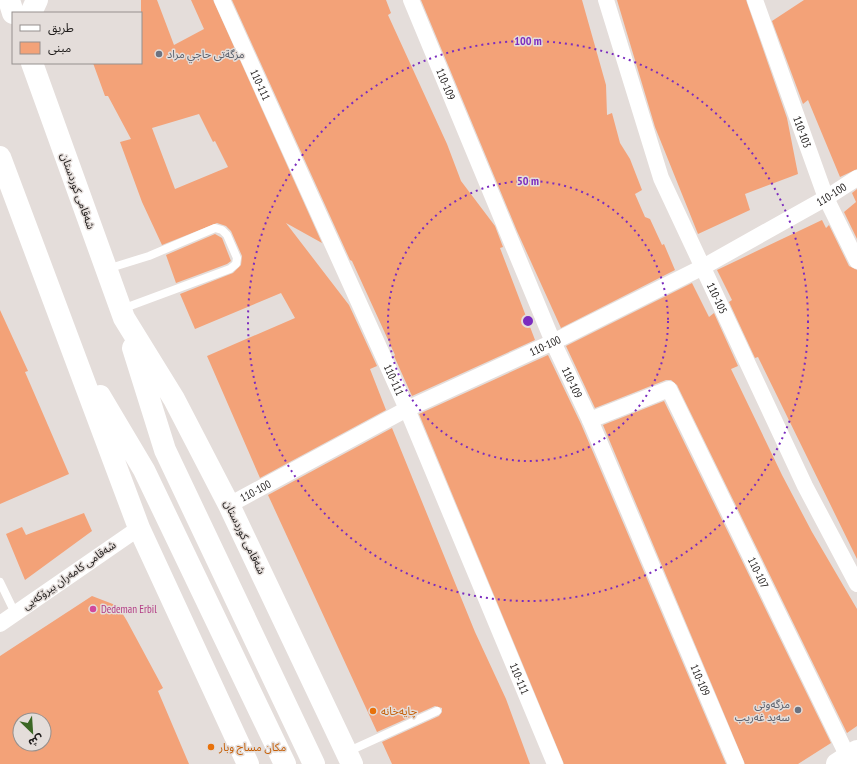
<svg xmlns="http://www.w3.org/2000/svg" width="857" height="764" font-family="'PT Sans Narrow','Noto Sans Arabic',sans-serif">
  <rect width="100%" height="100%" fill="#e4ddda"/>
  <path fill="#f3a278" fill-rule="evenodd" d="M141 0H157L174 45 204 29 191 0H213L322 243 286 223 349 305 377 366 370 369 386 410 260 478 207 356 295 318 281 293 195 329 180 294 233 273 241 265 242 256 231 231 226 226 217 223 162 245 142 202 120 142 131 139 108 96H105L93 63H141ZM199 114 213 142 215 141 228 167 175 189 152 128Z
    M232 0H386L391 13 388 15 447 144 461 181 495 226 503 247 500 248 535 340 412 396 394 356 395 355 352 261 350 260Z
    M421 0H582L606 85 607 115 612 113 620 143 630 159 642 190 635 194 645 217 650 219 662 245 664 244 675 270 561 328 517 231Z
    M617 0H746L787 118 798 174 745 194 750 210 698 234 655 127Z
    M804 0H857V169L840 177 808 100 803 104 772 21Z
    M857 189V239L844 212 856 202 852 193Z
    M822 220 826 228 829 225 849 266 857 270V559L758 357 755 358 729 302 732 300 717 270Z
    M215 234 222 238 231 261 227 264 176 283 166 255Z
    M692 283 709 317 714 313 738 366 731 369 782 475 812 532 857 609V726L847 733 677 385 671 380H666L595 408 566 346Z
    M0 310 28 371 25 372 69 474 0 504Z
    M548 355 581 424 726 764H564L419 414Z
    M664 401 831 743 798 764H745L603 425Z
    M392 428 475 632 506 699 530 764H392L382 742 439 716 442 712V708L435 706 377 732 268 495Z
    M84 513 92 531 25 580 6 534 22 527 26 535Z
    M92 596 118 606 127 621 163 688 158 691 189 764H0V656ZM20 720H44V744H20Z"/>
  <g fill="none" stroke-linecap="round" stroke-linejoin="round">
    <path stroke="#fff" stroke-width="8" d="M107 269 149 256 215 228 222 230 227 235 237 258 236 264 230 269 122 309
      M0 582 15 613
      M347 752 437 711"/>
    <g stroke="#fff" stroke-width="16">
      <path id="s1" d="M222 0 407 409 555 764"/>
      <path id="s2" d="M411 0 553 342 590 420 736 764"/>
      <path id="s3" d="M606 0 661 178 805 486 857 584"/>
      <path id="s4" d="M755 0 826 198 857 261"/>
      <path id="s5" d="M590 420 669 389 848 757"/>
      <path id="s6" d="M229 505 407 409 553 342 703 267 826 198 857 178"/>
      <path d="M0 624 139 528"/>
    </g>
    <path stroke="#fff" stroke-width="22" d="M31 13 37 0"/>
    <path stroke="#fff" stroke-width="22" d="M837 764 857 751"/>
    <path stroke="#fff" stroke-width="22" d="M9 0 13 13
      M32 63 124 318 174 399 229 505 352 764
      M0 157 139 528 248 764
      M133 348 165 450 314 764
      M100 396 144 470 285 764"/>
  </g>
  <g fill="none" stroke="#7b2cbf" stroke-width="2" stroke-dasharray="2 4">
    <circle cx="528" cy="321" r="140"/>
    <circle cx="528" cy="321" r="280"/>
  </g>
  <g fill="#6b7280" stroke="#e4ddda" stroke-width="1.5">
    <circle cx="159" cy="54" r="4"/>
    <circle cx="798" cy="710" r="4"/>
  </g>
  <circle fill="#d1479c" stroke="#e4ddda" stroke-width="1.5" cx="93" cy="609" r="4"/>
  <g fill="#e8710a" stroke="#e4ddda" stroke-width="1.5">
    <circle cx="373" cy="711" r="4"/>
    <circle cx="211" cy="747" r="4"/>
  </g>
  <g text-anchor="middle" stroke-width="3" stroke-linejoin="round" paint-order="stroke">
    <g font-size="11" fill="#5b616d" stroke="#e4ddda" text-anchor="start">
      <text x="167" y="58">مزگةتی حاجي مراد</text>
      <text x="790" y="708" text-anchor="end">مزگەوتی<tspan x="790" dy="13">سەید غەریب</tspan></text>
    </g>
    <g font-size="11" fill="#1f1c1b" stroke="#e4ddda">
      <text dy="4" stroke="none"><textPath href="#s2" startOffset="91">110-109</textPath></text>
      <text dy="4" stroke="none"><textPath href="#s1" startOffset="93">110-111</textPath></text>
      <text dy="4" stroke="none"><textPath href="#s4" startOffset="140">110-103</textPath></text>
      <text transform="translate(78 191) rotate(70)" y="4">شەقامی کوردستان</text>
      <text dy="4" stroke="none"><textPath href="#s6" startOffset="678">110-100</textPath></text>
      <text dy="4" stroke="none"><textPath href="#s3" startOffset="319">110-105</textPath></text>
      <text dy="4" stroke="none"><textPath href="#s6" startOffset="354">110-100</textPath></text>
      <text dy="4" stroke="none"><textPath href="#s1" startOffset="417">110-111</textPath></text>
      <text dy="4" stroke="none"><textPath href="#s2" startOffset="415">110-109</textPath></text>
      <text dy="4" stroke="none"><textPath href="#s6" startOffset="30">110-100</textPath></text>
      <text transform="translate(245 537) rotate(64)" y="4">شەقامی کوردستان</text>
      <text dy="4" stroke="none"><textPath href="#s5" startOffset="289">110-107</textPath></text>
      <text transform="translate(69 575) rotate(-35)" y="4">شه‌قامی كامەران بیرۆكەیی</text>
      <text dy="4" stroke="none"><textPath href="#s1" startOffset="741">110-111</textPath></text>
      <text dy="4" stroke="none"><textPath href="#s2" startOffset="739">110-109</textPath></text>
    </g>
    <g font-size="11" fill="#b23c85" stroke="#e4ddda" text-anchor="start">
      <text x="101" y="613">Dedeman Erbil</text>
    </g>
    <g font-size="11" fill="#c56008" stroke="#e4ddda" text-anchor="start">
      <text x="381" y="715">چایەخانە</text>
      <text x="219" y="751">مكان مساج وبار</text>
    </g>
  </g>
  <circle cx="528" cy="321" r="6" fill="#7b2cbf" stroke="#e4ddda" stroke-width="2"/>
  <g font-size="12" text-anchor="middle" font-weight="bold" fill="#7b2cbf" stroke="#e4ddda" stroke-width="3" stroke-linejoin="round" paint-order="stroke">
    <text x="528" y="45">100 m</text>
    <text x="528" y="185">50 m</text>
  </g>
  <rect x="12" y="12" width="130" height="52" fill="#e4ddda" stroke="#95908e"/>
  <rect x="20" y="25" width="20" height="6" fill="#ffffff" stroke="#95908e"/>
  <text x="48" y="32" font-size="12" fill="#1f1c1b">طريق</text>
  <rect x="20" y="42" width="20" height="12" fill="#f3a278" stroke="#95908e"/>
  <text x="48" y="52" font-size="12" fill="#1f1c1b">مبنى</text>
  <g transform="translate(32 732) rotate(155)"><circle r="19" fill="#e4ddda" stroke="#95908e"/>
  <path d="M0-3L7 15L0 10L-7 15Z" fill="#3b6724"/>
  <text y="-6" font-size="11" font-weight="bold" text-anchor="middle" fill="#1f1c1b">ش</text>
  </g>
</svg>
